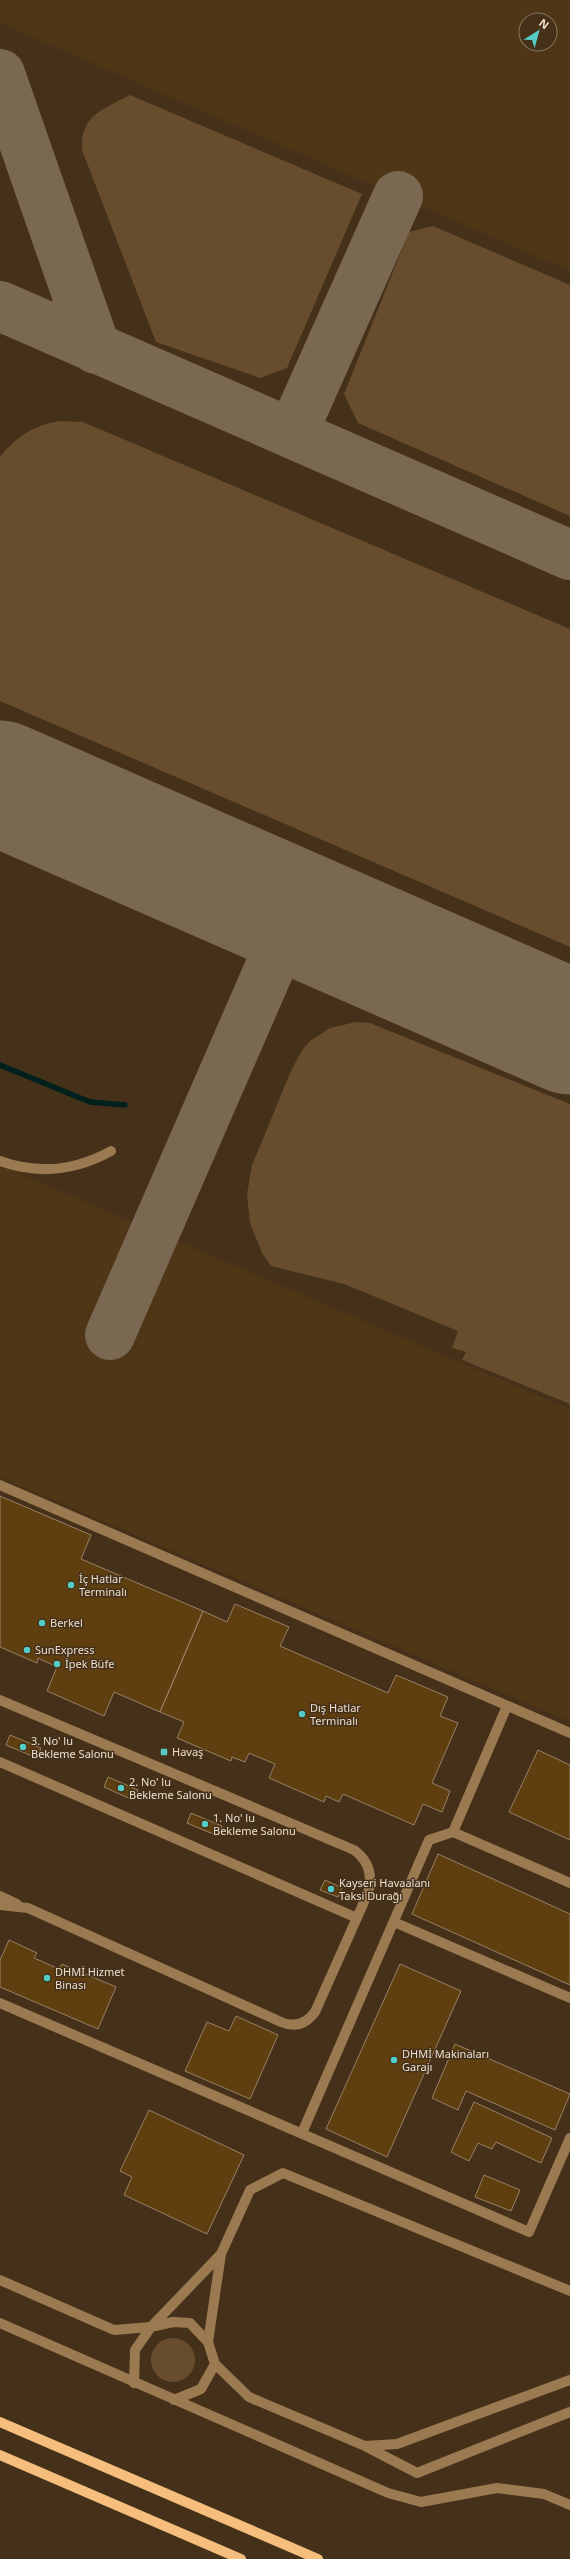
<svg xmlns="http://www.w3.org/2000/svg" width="570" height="2559" font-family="'Noto Sans',sans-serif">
  <rect width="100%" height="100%" fill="#453119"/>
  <path fill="#4f3617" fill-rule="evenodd" d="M0 0H570V271L0 23ZM526 20H550V44H526Z
    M0 1165 570 1409V1722L0 1477Z"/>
  <path fill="#674d2d" d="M130 95 362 194 287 368 260 378 156 342 82 150C80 115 104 109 130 95Z
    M433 226 570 285V516L358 423 344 394 409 232Z
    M59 421 83 422 570 629V947L0 701V457C15 437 34 425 59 421Z
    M356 1022 370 1023 570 1104V1404L462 1360 466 1352 452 1348 458 1331 344 1284 271 1266 262 1253 250 1223 247 1194 252 1165 291 1071 302 1050 310 1041 330 1028Z
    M151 2360a22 22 0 1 1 44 0a22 22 0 1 1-44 0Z"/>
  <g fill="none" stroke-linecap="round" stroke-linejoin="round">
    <path stroke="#00201e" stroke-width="5.5" d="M0 1065 90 1102 125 1105"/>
    <path stroke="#7a6853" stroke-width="50" d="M0 74 96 349
      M0 306 570 555
      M292 434 398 196
      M110 1335 294 912"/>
    <path stroke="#7a6853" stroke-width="125" d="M0 783 570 1032"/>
  </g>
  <path fill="#5f3e10" stroke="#988166" d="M0 1496 91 1535 81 1559 203 1611 160 1712 114 1692 104 1716 47 1691 57 1667 38 1658 37 1663 0 1647Z
    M235 1604 289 1627 280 1646 388 1693 396 1675 448 1697 440 1716 458 1723 432 1783 450 1791 442 1812 423 1804 414 1825 343 1794 339 1802 326 1796 324 1802 269 1778 275 1764 249 1753 245 1762 232 1757 231 1761 177 1738 184 1722 160 1712 203 1611 227 1622Z
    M10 1735 41 1748 37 1758 6 1745Z
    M538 1750 570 1765V1840L509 1812Z
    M108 1777 138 1790 133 1800 104 1787Z
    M191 1813 222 1826 218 1836 187 1823Z
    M438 1854 570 1914V1985L412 1914Z
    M325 1880 342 1888 338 1897 320 1890Z
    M9 1940 37 1953 34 1958 59 1969 62 1964 116 1987 98 2029 0 1987V1960Z
    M400 1964 461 1991 387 2157 326 2129Z
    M236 2016 278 2035 250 2099 185 2071 207 2022 229 2031Z
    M455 2044 570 2094 555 2130 466 2091 458 2110 432 2098Z
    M474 2102 552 2138 541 2163 496 2142 492 2149 478 2143 469 2161 451 2152Z
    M149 2110 244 2155 207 2234 124 2195 132 2177 120 2171Z
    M484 2175 520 2190 511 2211 475 2197Z"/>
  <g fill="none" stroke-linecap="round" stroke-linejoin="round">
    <path stroke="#9b7951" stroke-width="10" d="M0 1161C39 1175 75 1171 111 1151
      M0 1485 570 1733
      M0 1700 354 1850C369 1861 373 1875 368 1893L315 2012C306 2024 295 2028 281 2022L28 1908 0 1905
      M507 1706 453 1832 570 1883
      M0 1762 357 1918
      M0 1896 17 1904
      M394 1922 570 1998
      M0 2003 529 2232 570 2138
      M302 2133 429 1840 453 1832
      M0 2280 114 2330 151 2327 221 2254
      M0 2323 388 2493 421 2502 497 2488 544 2494 570 2505
      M208 2342 221 2254 250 2190 283 2173 570 2291
      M215 2364 249 2397 365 2446 417 2473 570 2412
      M134 2383 135 2350 151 2327 173 2322 190 2323 208 2342 215 2364 201 2389 174 2400
      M365 2446 397 2444 570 2380"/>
    <path stroke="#f6be7c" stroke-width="10" d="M0 2422 318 2559
      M0 2455 241 2559"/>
  </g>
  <g fill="#54cdc8" stroke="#453119" stroke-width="1.5">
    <circle cx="71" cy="1585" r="4"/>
    <circle cx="42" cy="1623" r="4"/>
    <circle cx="27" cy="1650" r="4"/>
    <circle cx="57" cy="1664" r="4"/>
    <circle cx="302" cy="1714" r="4"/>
    <circle cx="23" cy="1747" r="4"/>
    <rect x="160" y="1748" width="8" height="8" rx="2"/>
    <circle cx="121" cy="1788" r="4"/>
    <circle cx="205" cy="1824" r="4"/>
    <circle cx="331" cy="1889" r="4"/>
    <circle cx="47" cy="1978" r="4"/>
    <circle cx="394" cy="2060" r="4"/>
  </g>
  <g text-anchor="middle" stroke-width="3" stroke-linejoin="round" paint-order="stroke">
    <g font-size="11" fill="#ebded0" stroke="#453119" text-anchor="start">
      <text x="79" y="1583">İç Hatlar<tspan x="79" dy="13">Terminalı</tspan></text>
      <text x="50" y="1627">Berkel</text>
      <text x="35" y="1654">SunExpress</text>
      <text x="65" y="1668">İpek Büfe</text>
      <text x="310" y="1712">Dış Hatlar<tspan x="310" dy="13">Terminalı</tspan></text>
      <text x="31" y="1745">3. No' lu<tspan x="31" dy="13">Bekleme Salonu</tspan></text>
      <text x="172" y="1756">Havaş</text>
      <text x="129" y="1786">2. No' lu<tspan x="129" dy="13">Bekleme Salonu</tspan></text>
      <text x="213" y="1822">1. No' lu<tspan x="213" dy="13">Bekleme Salonu</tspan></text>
      <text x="339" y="1887">Kayseri Havaalanı<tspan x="339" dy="13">Taksi Durağı</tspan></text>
      <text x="55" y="1976">DHMİ Hizmet<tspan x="55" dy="13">Binası</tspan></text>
      <text x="402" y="2058">DHMİ Makinaları<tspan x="402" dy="13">Garajı</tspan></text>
    </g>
  </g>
  <g transform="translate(538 32) rotate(37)"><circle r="19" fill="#453119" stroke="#877662"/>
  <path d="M0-3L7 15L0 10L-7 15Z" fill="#54cdc8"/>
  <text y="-6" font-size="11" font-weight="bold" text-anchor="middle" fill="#ebded0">N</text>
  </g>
</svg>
